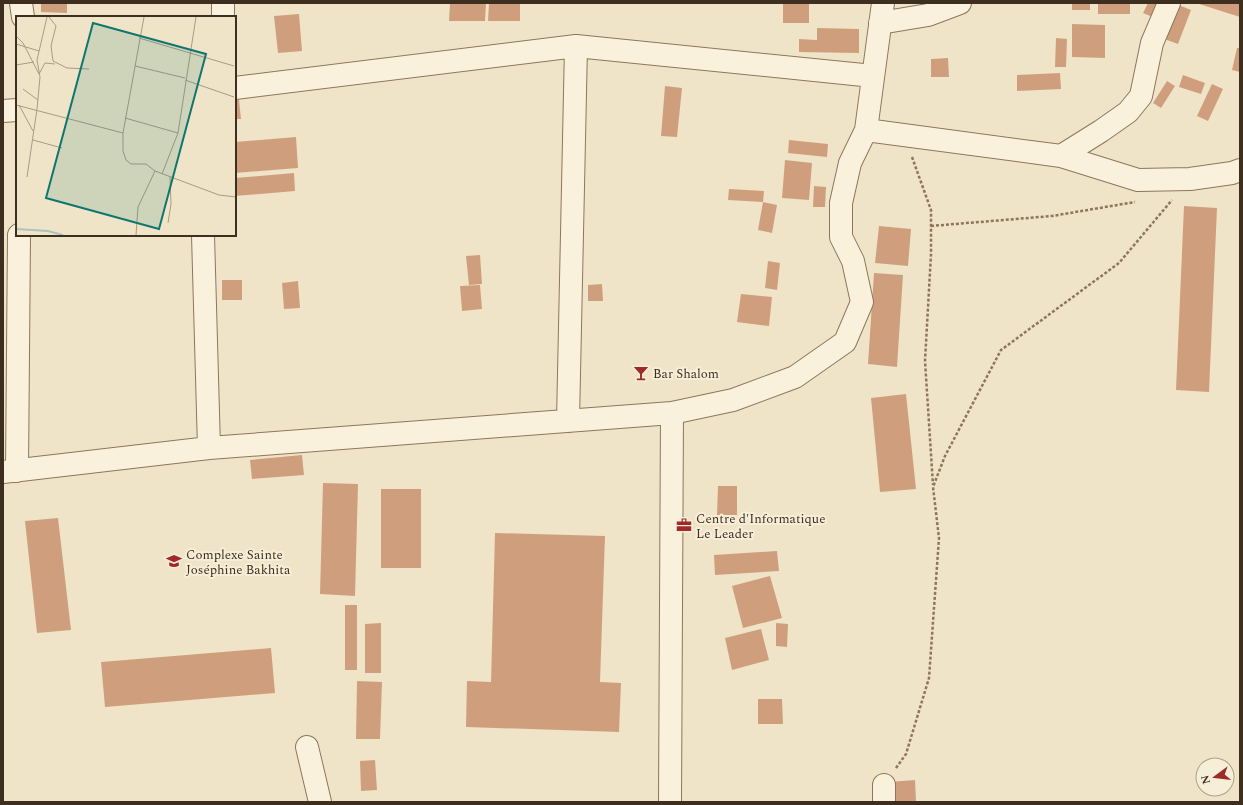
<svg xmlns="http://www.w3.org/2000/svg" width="1243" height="805" font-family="Spectral,serif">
  <rect width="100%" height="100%" fill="#f0e4c8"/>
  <path fill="#cf9f7d" d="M41 3H67V13L41 12Z
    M450 3H486L485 21H449Z
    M489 3H520V21H488Z
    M783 3H809V23H783Z
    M1072 3H1090V10H1072Z
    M1098 3H1130V14H1098Z
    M1148 3H1161L1155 18 1143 13Z
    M1174 3 1191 10 1178 44 1159 37Z
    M1196 3H1240V17Z
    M299 14 302 51 278 53 274 16Z
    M1072 24 1105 25V58L1072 57Z
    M817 28 859 29V53L799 52V39L817 40Z
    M1056 38 1067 39 1066 67H1055Z
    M1237 48H1240V72L1232 70Z
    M948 58 949 77H931V59Z
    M1060 73 1061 89 1017 91V75Z
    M1183 75 1205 83 1201 94 1179 87Z
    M1167 81 1175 86 1161 108 1153 103Z
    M1212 84 1223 89 1208 121 1197 116Z
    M665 86 682 88 677 137 661 136Z
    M235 100H239L241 119H235Z
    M296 137 298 168 235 173V142Z
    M789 140 828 144 827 157 788 153Z
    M785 160 812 163 809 200 782 198Z
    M294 173 295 191 235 196V178Z
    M814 186 826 187 825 207H813Z
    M729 189 764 191 763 202 728 200Z
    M763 202 777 205 772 233 758 230Z
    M1184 206 1217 208 1209 392 1176 390Z
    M879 226 911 229 908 266 875 263Z
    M480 255 482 284 469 285 466 256Z
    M768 261 780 263 777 290 765 288Z
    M874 273 903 275 897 367 868 364Z
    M222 280H242V300H222Z
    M298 281 300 308 284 309 282 283Z
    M602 284 603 301H588V285Z
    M480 285 482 309 462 311 460 286Z
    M741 294 772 297 769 326 737 322Z
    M906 394 916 489 880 492 871 398Z
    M302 455 304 475 252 479 250 460Z
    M323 483 358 484 355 596 320 594Z
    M718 486H737V515H717Z
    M381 489H421V568H381Z
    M58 518 71 630 37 633 25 521Z
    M495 533 605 536 600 682 621 683 619 732 466 727 467 681 491 682Z
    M777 551 779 571 715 575 714 555Z
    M770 576 782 618 743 628 732 586Z
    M345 605H357V670H345Z
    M381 623V673H365V624Z
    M776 623 788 624 787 647 776 646Z
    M761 629 769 660 732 670 725 638Z
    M271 648 275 693 105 707 101 662Z
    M357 681 382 682 380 739H356Z
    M758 699H782L783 724H758Z
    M375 760 377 790 361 791 360 761Z
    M915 780 916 802H890L889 782Z"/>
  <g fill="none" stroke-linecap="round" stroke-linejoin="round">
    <g stroke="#8d765c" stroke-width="24">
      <path id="minor" d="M21 3 23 17
        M223 3V17
        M880 23 928 15 960 3
        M235 88 576 46 873 76
        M3 111 17 110
        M866 130 1061 156 1138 180 1190 179 1232 173 1240 170
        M1061 156 1101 131 1128 112 1141 96 1152 43 1169 3
        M203 235 209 448
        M568 421 576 46
        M17 471 19 235
        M3 472 209 448 672 413 733 400 795 377 845 342 862 302 853 261 841 237V203L850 163 866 130 883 3
        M307 747 320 802
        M670 802 672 413
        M884 802V785"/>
    </g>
    <path stroke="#8d765c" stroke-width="2.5" stroke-dasharray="3 2" stroke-linecap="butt" d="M912 157 931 210V254L925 361 933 485
      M931 226 1052 216 1135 202
      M896 768 906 754 929 678 939 538 933 487 945 456 1001 350 1119 263 1172 200"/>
    <use href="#minor" stroke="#faf1dc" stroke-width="22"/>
  </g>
  <defs>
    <g id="bar-bare" transform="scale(1.2)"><path d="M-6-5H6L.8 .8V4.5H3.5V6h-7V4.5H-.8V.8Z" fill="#9e2a2b" stroke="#f7eed8" stroke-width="2.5" paint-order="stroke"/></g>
    <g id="office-bare" transform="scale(1.2)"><path d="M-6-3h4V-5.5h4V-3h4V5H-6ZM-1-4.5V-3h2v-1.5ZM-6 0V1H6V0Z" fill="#9e2a2b" stroke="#f7eed8" stroke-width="2.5" paint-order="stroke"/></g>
    <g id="school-bare" transform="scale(1.2)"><path d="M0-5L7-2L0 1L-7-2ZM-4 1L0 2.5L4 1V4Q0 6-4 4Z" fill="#9e2a2b" stroke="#f7eed8" stroke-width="2.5" paint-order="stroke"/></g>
  </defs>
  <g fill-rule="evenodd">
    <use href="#bar-bare" x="641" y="373"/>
    <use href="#office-bare" x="684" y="525"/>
    <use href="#school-bare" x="174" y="561"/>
  </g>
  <g text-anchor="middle" stroke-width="4" stroke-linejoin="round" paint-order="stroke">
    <g font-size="13" fill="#3d2e20" stroke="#f7eed8" text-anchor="start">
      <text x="653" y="378">Bar Shalom</text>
      <text x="696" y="523">Centre d'Informatique<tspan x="696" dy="15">Le Leader</tspan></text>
      <text x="186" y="559">Complexe Sainte<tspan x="186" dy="15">Joséphine Bakhita</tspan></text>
    </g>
  </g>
  <g transform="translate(16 16)">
    <rect width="220" height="220" fill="#f0e4c8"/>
    <path fill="none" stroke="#a9c4bc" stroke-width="2" d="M0 213 32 215 47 219"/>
    <path fill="none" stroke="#a89b85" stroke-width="1" d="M33 1 40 10 35 30 37 45 51 52 73 53M128 1 107 117V135L110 144 115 148H130L139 155 203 179 220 181M0 20 7 27 23 58 29 47 39 48M123 22 218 50M0 28 23 35M0 49 18 46M119 50 169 62M169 64 218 81M7 73 22 84M0 89 107 117M3 89 17 115M109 102 162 117M17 124 46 132M146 158 162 117 180 1M11 161 21 93 24 61 21 44 31 1M152 207 155 188 154 161M120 219 122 191 139 155"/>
    <path fill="#0f766e" fill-opacity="0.15" stroke="#0f766e" stroke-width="2" d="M77 7 190 38 143 213 30 182Z"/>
    <rect width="220" height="220" fill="none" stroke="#3d2e20" stroke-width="2"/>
  </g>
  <rect width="1243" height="805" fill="none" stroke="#3d2e20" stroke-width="8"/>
  <g transform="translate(1215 777) rotate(255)"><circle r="19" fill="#f7eed8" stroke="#ada18e"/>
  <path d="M0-3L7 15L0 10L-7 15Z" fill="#9e2a2b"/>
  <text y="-6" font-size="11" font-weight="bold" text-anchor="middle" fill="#3d2e20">N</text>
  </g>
</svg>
